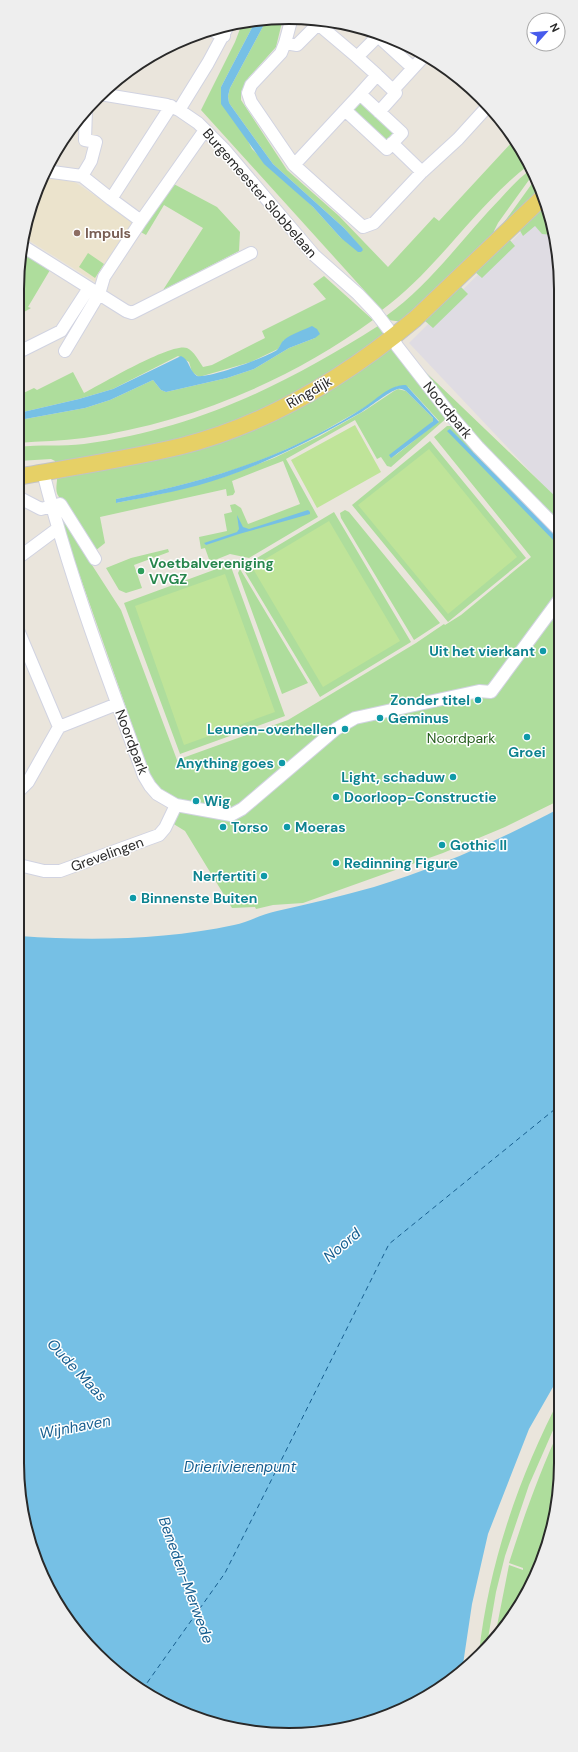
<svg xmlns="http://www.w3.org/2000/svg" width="578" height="1752" font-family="'DM Sans',sans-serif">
  <rect width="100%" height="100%" fill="#eae5dc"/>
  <path fill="#dfdce3" d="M545 208 559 253V502L409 343Z"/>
  <path fill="#ebe3cc" d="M42 176 70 179 135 222 97 283 22 236 38 185Z"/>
  <path fill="#aedd9c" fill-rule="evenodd" d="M283 18 276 47 249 77 241 92V100L287 170 339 216 388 267 434 217 439 221 513 141 530 164C475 206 438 269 382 310L201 110 235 42 243 21 256 20 221 87 252 149 313 207 341 238 363 250 344 228 273 164 229 103 228 96 230 88 267 19Z
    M359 98 397 134 388 144 349 109Z
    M533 168 534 173 498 223 494 231 492 240 403 322 388 320 386 316C431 284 463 237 501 198 511 187 521 176 533 168Z
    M536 178 540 193 500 228Z
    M170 182 217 207 240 232 239 251 163 290 203 228 164 205 146 235 139 231Z
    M544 205 553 235 542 234 535 226 523 236 519 229Z
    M509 239 515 246 482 278 475 272Z
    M21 251 50 270 28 307 31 308 17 316V289Z
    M88 253 104 264 95 278 79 267Z
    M324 276 373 320C288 382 188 423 84 438 62 441 40 441 18 443L17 396 34 388 37 390 73 372 84 393C101 384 172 342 187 348 194 351 199 361 203 367L212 365 265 338 262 331 326 299 313 284ZM315 338 289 348 254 369 227 378 166 392 161 390 153 380 110 400 85 408 25 419 23 412 79 399 113 389 178 356 189 362 192 372 199 377 251 362 278 349 284 340Z
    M460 286 468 294 433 328 425 321Z
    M378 326 384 335 378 343 269 408 228 425 186 438 55 465V461L51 459 18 461V447C39 444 62 447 84 444 195 429 285 385 378 326Z
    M391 349 394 350 449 416 391 467 387 466 381 457 377 459 355 420 286 459 318 517 249 558 230 554 210 562 205 548 201 549 199 537 227 531 224 514 232 512 230 505 235 504 241 508 248 524 300 504 283 461 232 481 235 492 233 495 227 496 226 489 100 517 105 543 95 551 61 499C53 492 58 484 57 474L189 449 325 391ZM398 386 408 387 439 421 392 458 433 421V418L406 391 398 389 394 391 364 411 320 436 274 458 224 477 165 493 116 503V499C186 486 256 467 320 433 334 425 348 417 362 409 374 402 385 392 398 386Z
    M413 360 559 500V526L482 443Z
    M447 426H452L559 533 560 800 505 827 443 853 303 903 273 905 256 909 255 907 232 908 185 831 172 823 175 816 149 773 68 542 61 517 121 610 177 760 288 720 416 643 444 624 445 625 461 615 531 557 434 437Z
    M430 441 526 558 448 622 352 505Z
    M345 510 349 512 440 623 414 640 341 518 340 513Z
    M334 512 411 642 320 697 242 567Z
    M168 549 169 552 134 565 142 588 126 593 119 590 106 568 131 558Z
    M230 564 285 716 180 754 124 603Z
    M240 569 308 683 282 694 238 573Z
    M561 1396V1412L529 1485 505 1556 496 1592 487 1644 479 1653C489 1563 519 1476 561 1396Z
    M561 1426V1463L556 1516 540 1567 538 1571H536L537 1574 515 1614 495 1636 509 1565 523 1570V1568L509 1563C524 1516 540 1471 561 1426Z"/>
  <path fill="#bfe499" d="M355 425 381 472 317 508 291 460Z
    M429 449 517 557 448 614 358 505Z
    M329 521 400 641 323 687 252 567Z
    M225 574 275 712 184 745 135 606Z"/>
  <path fill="#76c0e5" d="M267 19 230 88 228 96 229 103 273 164 344 228 362 248 363 250 361 252H358L341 238 313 207 264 164 221 104V87L256 20Z
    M312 326 317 329 320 334 315 338 289 348 254 369 227 378 166 392 161 390 153 380 110 400 85 408 25 419 23 412 79 399 113 389 181 356C190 360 189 371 197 376 208 379 267 357 277 350 280 347 281 342 284 340 291 334 304 330 312 326Z
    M406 385 439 422 391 458 389 455 433 421V418L406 391C404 390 401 388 398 389 389 391 369 408 360 413 316 438 273 460 225 477 190 489 153 496 116 503V499C187 486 254 467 318 434 334 426 349 417 363 408 376 400 390 384 406 385Z
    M450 429 559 539V546L447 431Z
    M308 510 310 512V514L239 534 206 545 204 543 237 532 239 529 237 515 243 527 249 529Z
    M560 808 561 1373 529 1429 488 1534 472 1604 462 1671 454 1679 409 1707 360 1726 307 1734 254 1733 168 1707 124 1679 85 1643 38 1567 22 1516 20 936C89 941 165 940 234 925 248 922 262 914 277 911 309 904 342 896 374 887 437 868 502 839 560 808Z"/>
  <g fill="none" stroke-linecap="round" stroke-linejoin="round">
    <path stroke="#175e8f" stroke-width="1" stroke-dasharray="5 4" stroke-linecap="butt" d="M142 1690 225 1573 389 1244 560 1105"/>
    <g stroke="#d1d3e1" stroke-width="14">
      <path id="minor" d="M292 17 285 43 281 53 251 85 248 93 251 102 294 165 363 227 374 223 422 172 458 139 488 106
        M211 30 224 36
        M285 43 297 45 318 24 357 57
        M377 75 357 57 378 36 413 68
        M393 90 426 54
        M100 94 167 105 179 110 198 123 224 149 314 255 358 294 376 313 389 330 397 346 453 418 478 447 559 530
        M360 94 377 75 396 93 379 112
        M179 110 208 63 229 24
        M392 143 422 172
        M294 165 360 94 402 133 387 149 345 110
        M45 171 82 176 111 199
        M82 176 91 161 96 142 85 140 86 109
        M141 221 111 199 171 106
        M21 245 126 311 132 313 251 253
        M65 351 99 294 104 277 141 221 205 130
        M17 353 61 331 89 288
        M43 472C69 576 107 676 144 776L150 786 157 794 176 805 231 815 242 809 336 729 355 718 479 691 491 692 559 600
        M18 497 41 509 60 504 61 505 95 559
        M18 558 57 529
        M18 630 59 727
        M19 791 28 782 59 727 117 704
        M19 865 44 871H60L159 835 165 828 176 805"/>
    </g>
    <g stroke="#c3c3c3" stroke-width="18">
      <path id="major" d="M18 477C72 467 128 459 182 446 268 424 347 376 415 319L542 198"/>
    </g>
    <use href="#minor" stroke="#fff" stroke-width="12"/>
    <use href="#major" stroke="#e6d066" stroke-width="16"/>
  </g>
  <circle fill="#8d6e63" stroke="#fff" stroke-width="1.5" cx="77" cy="233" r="4"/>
  <circle fill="#2e9e5b" stroke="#fff" stroke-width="1.5" cx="141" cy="571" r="4"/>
  <g fill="#0f9aa8" stroke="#fff" stroke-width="1.5">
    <circle cx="543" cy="651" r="4"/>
    <circle cx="478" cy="700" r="4"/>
    <circle cx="380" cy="718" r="4"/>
    <circle cx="345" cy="729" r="4"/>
    <circle cx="527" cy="737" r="4"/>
    <circle cx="282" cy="763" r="4"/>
    <circle cx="453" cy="777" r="4"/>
    <circle cx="336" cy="797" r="4"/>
    <circle cx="196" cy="801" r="4"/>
    <circle cx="223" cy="827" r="4"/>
    <circle cx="287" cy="827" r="4"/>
    <circle cx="442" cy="845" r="4"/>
    <circle cx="336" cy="863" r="4"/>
    <circle cx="264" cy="876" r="4"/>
    <circle cx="133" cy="898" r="4"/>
  </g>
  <g text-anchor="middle" stroke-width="3" stroke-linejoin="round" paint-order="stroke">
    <g font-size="14" fill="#292929" stroke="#fff">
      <text transform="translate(260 193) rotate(49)" y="5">Burgemeester Slobbelaan</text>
      <text transform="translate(309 392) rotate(-30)" y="5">Ringdijk</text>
      <text transform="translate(448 410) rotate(51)" y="5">Noordpark</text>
      <text transform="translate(132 742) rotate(69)" y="5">Noordpark</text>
      <text transform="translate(107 854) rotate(-20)" y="5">Grevelingen</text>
    </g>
    <g font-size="14" font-weight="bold" fill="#785e54" stroke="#fff" text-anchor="start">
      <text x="85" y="238">Impuls</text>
    </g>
    <g font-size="14" font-weight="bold" fill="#27864d" stroke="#fff" text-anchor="start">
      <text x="149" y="568">Voetbalvereniging<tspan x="149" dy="16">VVGZ</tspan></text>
    </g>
    <g font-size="14" font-weight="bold" fill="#0d838f" stroke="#fff" text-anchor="start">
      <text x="535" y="656" text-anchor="end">Uit het vierkant</text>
      <text x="470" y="705" text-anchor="end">Zonder titel</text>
      <text x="388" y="723">Geminus</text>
      <text x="337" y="734" text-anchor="end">Leunen-overhellen</text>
      <text x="527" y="757" text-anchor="middle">Groei</text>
      <text x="274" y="768" text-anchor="end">Anything goes</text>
      <text x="445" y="782" text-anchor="end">Light, schaduw</text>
      <text x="344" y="802">Doorloop-Constructie</text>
      <text x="204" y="806">Wig</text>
      <text x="231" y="832">Torso</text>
      <text x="295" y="832">Moeras</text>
      <text x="450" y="850">Gothic II</text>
      <text x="344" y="868">Redinning Figure</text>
      <text x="256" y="881" text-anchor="end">Nerfertiti</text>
      <text x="141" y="903">Binnenste Buiten</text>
    </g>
    <g font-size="14" fill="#28601f" stroke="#fff">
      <text x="461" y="743">Noordpark</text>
    </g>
    <g font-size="15" font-style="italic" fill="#175e8f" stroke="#fff">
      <text transform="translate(342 1245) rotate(-40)" y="5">Noord</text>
      <text transform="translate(77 1370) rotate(47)" y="5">Oude Maas</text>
      <text transform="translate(75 1427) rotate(-11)" y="5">Wijnhaven</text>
      <text x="240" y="1472">Drierivierenpunt</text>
      <text transform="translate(186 1580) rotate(70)" y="5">Beneden-Merwede</text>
    </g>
  </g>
  <path d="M0 0H578V1752H0ZM289 24H289A265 265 0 0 1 554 289V1463A265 265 0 0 1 289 1728H289A265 265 0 0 1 24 1463V289A265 265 0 0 1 289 24Z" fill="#eee" fill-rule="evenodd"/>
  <path fill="none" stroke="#292929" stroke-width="2" d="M289 24H289A265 265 0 0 1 554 289V1463A265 265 0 0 1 289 1728H289A265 265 0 0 1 24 1463V289A265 265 0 0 1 289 24Z"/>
  <g transform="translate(546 32) rotate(63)"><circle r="19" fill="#ffffff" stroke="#a9a9a9"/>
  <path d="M0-3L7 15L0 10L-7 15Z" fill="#475bec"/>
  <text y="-6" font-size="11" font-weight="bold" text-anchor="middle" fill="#292929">N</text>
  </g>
</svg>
